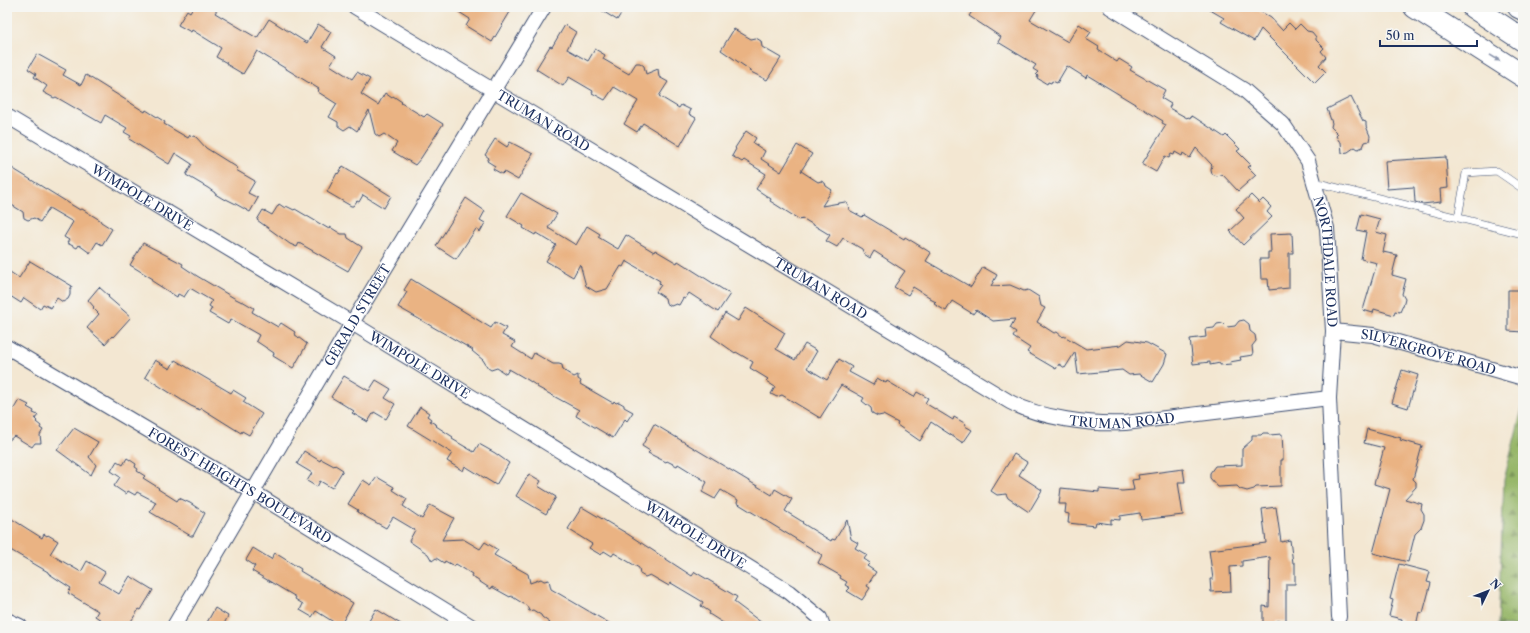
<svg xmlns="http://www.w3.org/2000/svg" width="1530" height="633" font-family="'Libre Caslon Text',serif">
  <defs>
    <pattern id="forest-firs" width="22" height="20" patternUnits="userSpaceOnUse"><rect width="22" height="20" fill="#98b76a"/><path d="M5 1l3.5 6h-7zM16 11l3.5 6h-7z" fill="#7b955a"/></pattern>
  </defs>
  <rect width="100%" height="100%" fill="#f6f6f2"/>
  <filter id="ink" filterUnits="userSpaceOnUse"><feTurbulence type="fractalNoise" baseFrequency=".025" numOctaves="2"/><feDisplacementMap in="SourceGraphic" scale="8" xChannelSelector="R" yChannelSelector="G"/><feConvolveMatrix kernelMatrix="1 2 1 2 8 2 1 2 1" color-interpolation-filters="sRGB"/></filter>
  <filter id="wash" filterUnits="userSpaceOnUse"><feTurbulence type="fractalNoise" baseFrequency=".012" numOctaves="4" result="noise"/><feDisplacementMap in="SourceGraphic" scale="16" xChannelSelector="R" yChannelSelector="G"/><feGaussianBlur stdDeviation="0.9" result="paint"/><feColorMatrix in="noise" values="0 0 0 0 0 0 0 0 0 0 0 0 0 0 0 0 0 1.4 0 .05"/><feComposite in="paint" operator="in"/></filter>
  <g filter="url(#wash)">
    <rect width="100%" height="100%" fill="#f3e7d2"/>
    <path fill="url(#forest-firs)" stroke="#5a7364" d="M1523 405V626H1498L1504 480Z"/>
    <g id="blocks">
      <path fill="#eab383" d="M193 7H219L215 13 257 38 269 19 307 43 318 24 331 32 322 47 336 56 330 65 352 79 357 72 370 79 361 94 378 105 385 93 392 98 393 96 402 102 401 103 424 117 427 114 443 124 421 158 415 165 392 151 397 143 384 134 379 137 375 134 369 110 357 131 350 126 344 130 338 126V122L329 117 337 104 318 92 319 89 257 51 243 74 226 64 227 63 216 57 221 48 192 30 191 32 178 25 187 10 190 12Z
        M451 7H513L492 42 466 26 470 19Z
        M596 7H625L617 20Z
        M975 7H1038L1030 20 1068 42 1079 24 1091 32 1086 39 1099 47 1098 50 1117 62 1119 59 1132 67 1130 70 1165 90 1161 98 1171 104 1169 108 1187 118 1188 117 1190 118 1191 116 1194 117 1224 137 1226 135 1240 149 1237 151 1251 165 1248 167 1256 175 1238 191 1222 174 1217 176 1212 174 1211 169 1212 165 1196 148 1190 158 1183 153 1182 156 1175 152 1174 155 1171 154 1169 158 1165 156 1156 172 1142 164 1166 125 1162 123 1163 121 1087 75 1086 78 1067 66 1057 83 1052 81 1051 83 1048 82 1047 84 1037 78 1038 76 1036 74 1038 72 1033 69 1036 65 998 42 1001 37 969 16Z
        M1205 7H1253L1271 18 1282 30 1289 23 1295 29 1300 24 1307 31 1312 32 1316 37V40L1324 48 1321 51 1326 57 1319 65 1326 72 1315 83 1261 29 1254 41 1221 22 1224 18Z
        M565 25 576 32 567 49 588 61 595 49 605 55 603 59 629 74 636 63H640L644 66 646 74 658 69 659 77 668 82 659 96 679 108 681 105 691 110 689 114 696 118 680 146 643 123 637 132 624 124 638 101 614 87 605 100 592 93 593 91 569 77 563 86 536 69 550 46 552 47Z
        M734 29 751 39 756 38 761 41 762 47 781 58 767 80 749 71 750 70 721 50Z
        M37 54 66 70 63 75 81 85 86 75 145 112 146 110 165 122 164 124 188 138 190 135 196 137 206 148 238 168 236 170 255 181 248 193 258 198 250 212 234 203 226 199 225 200 215 194V193L208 188 186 175 192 164 175 153 169 164 129 139 131 136 124 132 127 128 105 115 101 123 56 97 54 98 43 92 47 86 34 77 36 74 28 69Z
        M1351 97 1363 121 1366 122V126L1370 136 1369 141 1365 142 1363 147 1358 149 1355 147 1348 152 1342 153 1341 142 1339 141 1336 136 1338 134 1331 127 1332 123 1327 109Z
        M746 131 756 138 753 143 765 151 761 159 781 172 797 145 812 154 801 171 818 182 821 181 825 183 826 186 832 190 822 206 845 202 848 204 849 210 862 217 864 215 904 239 905 237 920 246 931 253 926 261 971 287 983 267 997 275 991 286 1010 285 1024 291 1028 290 1039 297 1041 306 1045 308 1037 322 1054 333 1057 332 1063 337 1064 336 1086 349 1121 345 1128 340 1147 343 1167 354 1164 364 1153 382 1139 374 1129 375 1122 370 1078 374 1075 352 1065 368 1059 364 1056 369 1027 352 1030 348 1013 337 1016 332 1010 328 1015 319 993 321 976 310 973 314 952 301 946 311 934 304 936 302 930 299 931 298 913 287 908 295 894 287 905 271 874 251 870 258 864 254 862 249 843 238 837 247 826 241 830 235 802 218 800 220 770 201 771 199 756 189 766 174 744 160 742 162 732 156 736 149 735 148Z
        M495 139 507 147 510 142 533 154 518 180 504 172 502 174 493 169 495 166 487 161 489 158 485 155Z
        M1446 157 1448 188 1440 189 1441 202 1422 204 1415 202 1414 187 1387 189 1385 161Z
        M7 165 80 210 82 209 100 220 101 222 112 229 102 245 97 242 90 253 79 245 77 248 67 243 69 240 64 237 73 222 49 208 40 222 34 218 28 220 24 218 23 212 7 202Z
        M343 166 391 196 384 208 363 195 359 202 357 201 353 206H351L327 192 337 173 338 174Z
        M521 193 557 214 548 228 576 245 587 226 600 234 598 237 618 249 626 235 654 252 655 250 677 263 678 261 730 294 718 312 689 293 685 299 683 298 679 305 676 304 671 306 666 303 665 298 656 292 661 285 659 283 660 281 626 261 623 267 621 266 607 289 596 292 586 286 580 264 573 277 546 261 556 245 536 233 535 235 523 228 524 226 507 216Z
        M1251 195 1259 203 1263 199 1271 207 1267 212 1272 217 1243 245 1230 231 1244 218 1236 209Z
        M466 198 485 211 480 220 485 223 480 232 476 229 456 259 436 246Z
        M279 204 285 208 286 206 294 210 295 209 329 229 330 227 341 234H347L348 238 362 247 348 271 299 243 297 247 290 244 257 220 263 210 272 215Z
        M1361 214 1380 219 1376 232 1387 235 1383 252 1397 255 1392 275 1406 279 1402 294 1405 299 1404 303 1400 312 1395 311 1394 315 1374 309 1373 313 1363 310 1377 263 1361 259 1366 232 1357 230Z
        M1292 233 1293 253H1289V288L1269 290 1268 279H1261L1260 259H1268V252H1271L1270 234Z
        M143 243 183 264 182 266 197 276 234 298 242 302V301L254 308 252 312 278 327 281 323 295 332 294 334 307 344 295 365 293 368 273 356 274 353 256 341 259 335 231 319 228 324 209 313 212 308 209 306 212 301 190 288 184 297 178 294 177 297 152 281 153 279 130 265Z
        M30 261 72 286 70 290V295L68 299 63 302 57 298 51 308 43 304 40 309 24 298 21 303 7 294V270L19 278Z
        M411 279 491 328 495 322 506 328 502 335 515 342 512 347 531 359 534 353 553 364H559L562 365 563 370 574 377 578 375V379L581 381 580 384 613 403 614 401 616 403 619 402 624 405V407L633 412 627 421 625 419 613 438 576 416 579 410 537 387V386L528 380 509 369 506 374 497 368 491 370 488 368 483 360 472 351 473 350 398 307 407 292 404 290Z
        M99 287 109 296 108 297 131 317 113 337 112 336 105 344 87 328 99 314 93 308 94 307 88 300Z
        M1508 290H1523V332L1508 331Z
        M746 308 785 333 776 349 795 360 805 344 817 351 807 368 827 380 839 359 852 367 849 372 873 385 877 378 886 383 887 381 914 397 917 392 928 398 925 403 953 420 954 417 966 424 965 426 972 430 963 443 931 422 920 441 897 425 898 423 883 415 878 416 872 413 871 408 862 401 864 398 841 385 820 418 782 395 777 397 771 394 775 387 766 381 768 379 750 368 753 362 736 352 735 353 711 336 725 313 738 321Z
        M1244 320 1249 324 1250 331 1255 335 1256 341 1252 346 1253 355 1240 357 1241 360 1230 362 1231 364 1220 365V363L1210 365V362L1193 364 1190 339 1206 337 1205 329 1214 328 1217 324 1223 323 1227 327 1235 326 1239 321Z
        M155 360 170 369 175 360 231 393 233 390 246 398 243 402 262 414 249 435 242 431 241 433 201 408 200 410 191 406 145 377Z
        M1402 370 1418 375 1408 408 1392 403Z
        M344 376 369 391 376 380 391 389 385 398 395 404 386 419 374 412 368 422 352 413 354 411 331 397Z
        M19 400 29 405 27 407 34 411 33 413 38 415 35 419 37 421 36 422 41 426 40 428 43 430 40 435 41 443H35L32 447 14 436 7 442V417L11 411 12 412Z
        M420 407 429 413 427 416 431 419 430 421 437 425 436 426 453 437 452 439 474 452 479 444 495 453 509 463 496 485 465 466 463 471 447 461 452 453 408 426Z
        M654 424 772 495 775 489 792 499 785 511 803 522 802 523 831 541 832 539 835 540 847 520 851 539 858 543 855 548 867 555 864 559 870 563 867 566 876 572 867 586 870 588 862 600 847 591 850 588 845 585 847 582 840 578 841 576 818 563 822 555 737 503 738 500 721 490 715 499 702 492 707 482 678 464 677 466 667 461 666 462 648 453 650 451 642 446Z
        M74 428 98 442 89 457 96 465 91 475 57 450Z
        M1367 429 1401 438 1400 440 1422 446 1413 479 1416 482V487L1405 499 1422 504 1421 509 1424 514V520L1421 528 1415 534 1408 562 1373 553 1390 489 1374 484 1384 448 1364 443Z
        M1263 433H1268L1269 435 1282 434 1283 453V460H1281V486L1256 487 1254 489 1247 491 1240 489 1237 486 1218 487 1210 478V473L1215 466 1242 465V449L1252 440V435H1261Z
        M304 451 320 461 321 459 334 466 335 465 343 470 332 488 320 481 317 487 307 481 312 473 297 464Z
        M1014 454 1027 462 1019 475 1042 490 1029 512 1008 498 1006 494 997 495 991 491Z
        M127 458 136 464 135 467 138 469 137 471 145 476 143 478 159 488 158 489 177 501 179 498 190 503 205 513 193 536H191L150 512 156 502 137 492 135 495 128 491 126 494 114 486 120 477 111 471 117 461 123 465Z
        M1183 469 1185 482H1178L1183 515 1141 520 1140 513 1120 516V520L1111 519V524L1096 522 1095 526 1068 523 1069 514 1065 513 1066 504H1059L1061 488 1099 492V489L1122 491 1134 490 1132 480 1139 479 1138 475Z
        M529 474 541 481 538 486 556 497 546 514 516 496Z
        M377 477 394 487 393 490 407 499 403 506 422 519 430 505 454 518 442 540 463 539 480 549 485 542 498 550 494 555 528 574 530 583 541 579 544 581 549 580 551 589 614 626H548L550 623 542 617 541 615 533 610 529 611 527 606 511 596 510 597 492 587 491 589 471 576 472 574 456 564 454 566 445 561 444 563 436 558 432 561 428 554 409 541 415 530 393 517 386 528 357 512 358 510 348 504 363 480 371 485Z
        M582 507 626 533 692 576 695 572 737 597 734 602 766 626H728L709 614 710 612 701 606 703 602 671 583 669 586 650 575 645 577 640 574 639 568 614 553 612 556 604 551 601 555 589 548 592 544 568 529Z
        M1276 507 1281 542 1290 540 1293 563H1295V584H1286V621H1276V626H1263V606L1269 607 1270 557 1242 561V566L1230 567 1231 591 1211 592 1210 579H1213L1209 550 1266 543 1262 509Z
        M7 516 42 538 44 534 47 536 48 535 58 541 50 554 81 572 87 561 105 572 99 582 119 594 130 576 153 590 141 610 139 609 128 626H110L95 616 98 611 68 593 71 588 57 579 48 573V572L7 548Z
        M253 548 271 559 275 553 301 569 300 571 353 603 340 626 316 611 312 617 300 610 303 604 295 599 296 597 252 571 255 566 246 560Z
        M1399 564 1430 572 1427 582 1431 583 1423 613 1419 612 1416 626 1401 624 1402 619 1389 616 1393 600 1390 599Z
        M215 608 228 616 223 626H205Z
        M376 609 404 626H366Z"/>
    </g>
  </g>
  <g filter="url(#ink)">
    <use href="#blocks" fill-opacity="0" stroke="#3b4b6f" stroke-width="1"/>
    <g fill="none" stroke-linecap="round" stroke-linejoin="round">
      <g stroke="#3b4b6f" stroke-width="8">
        <path id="lane" d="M1314 182 1523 234
          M1458 218 1466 173 1497 171 1523 189"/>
      </g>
      <g stroke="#3b4b6f" stroke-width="16">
        <g id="street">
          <path id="s1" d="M355 7 1010 402C1040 418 1091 425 1125 423L1329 398"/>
          <path id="s2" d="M1110 7 1244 90 1283 124 1308 161 1327 228 1333 331 1329 398 1339 617"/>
          <path id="s3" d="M7 116 352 323 789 592 820 618 823 626"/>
          <path id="s4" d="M1333 331 1373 335 1523 378"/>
          <path id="s5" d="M7 347 253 492 471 626"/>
          <path d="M7 620 20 626"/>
          <path id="s6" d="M174 626 352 323 544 7"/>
        </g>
      </g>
      <g stroke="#3b4b6f" stroke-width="24">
        <path id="highway" d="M1415 7 1523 76
          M1473 7 1523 40
          M1519 7 1523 9"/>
      </g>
      <use href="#lane" stroke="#fff" stroke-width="7"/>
      <use href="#street" stroke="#fff" stroke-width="14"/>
      <use href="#highway" stroke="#fff" stroke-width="22"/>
    </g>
    <defs><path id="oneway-solid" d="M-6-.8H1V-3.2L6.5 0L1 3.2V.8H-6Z"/></defs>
    <use fill="#8d97ae" href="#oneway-solid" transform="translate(1495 58) rotate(32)"/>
  </g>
  <g text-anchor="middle" stroke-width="3" stroke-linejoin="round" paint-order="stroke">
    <g font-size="13" fill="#1b2f5e" stroke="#f6f6f2">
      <text dy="5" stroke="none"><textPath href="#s1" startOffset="220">TRUMAN ROAD</textPath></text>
      <text dy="5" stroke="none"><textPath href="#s3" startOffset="158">WIMPOLE DRIVE</textPath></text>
      <text dy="5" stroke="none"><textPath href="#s2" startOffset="357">NORTHDALE ROAD</textPath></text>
      <text dy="5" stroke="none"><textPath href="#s1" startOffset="544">TRUMAN ROAD</textPath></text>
      <text dy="5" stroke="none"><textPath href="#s6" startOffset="361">GERALD STREET</textPath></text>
      <text dy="5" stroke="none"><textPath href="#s4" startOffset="98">SILVERGROVE ROAD</textPath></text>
      <text dy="5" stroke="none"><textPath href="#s3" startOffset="482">WIMPOLE DRIVE</textPath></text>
      <text dy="5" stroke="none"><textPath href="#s1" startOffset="880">TRUMAN ROAD</textPath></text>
      <text dy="5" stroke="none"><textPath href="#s5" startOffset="271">FOREST HEIGHTS BOULEVARD</textPath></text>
      <text dy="5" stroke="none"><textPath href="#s3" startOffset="806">WIMPOLE DRIVE</textPath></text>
    </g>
  </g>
  <rect width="1530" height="633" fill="none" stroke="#f6f6f2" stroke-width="24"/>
  <g transform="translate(1488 591) rotate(47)" stroke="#f6f6f2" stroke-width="3" paint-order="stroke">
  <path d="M0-3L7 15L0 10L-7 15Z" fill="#1b2f5e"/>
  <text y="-6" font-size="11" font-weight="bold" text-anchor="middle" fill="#1b2f5e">N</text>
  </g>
  <path d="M1380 40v6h97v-6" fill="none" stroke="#1b2f5e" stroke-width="2"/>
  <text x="1386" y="40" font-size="12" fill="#1b2f5e" stroke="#f6f6f2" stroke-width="3" paint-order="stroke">50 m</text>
</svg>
